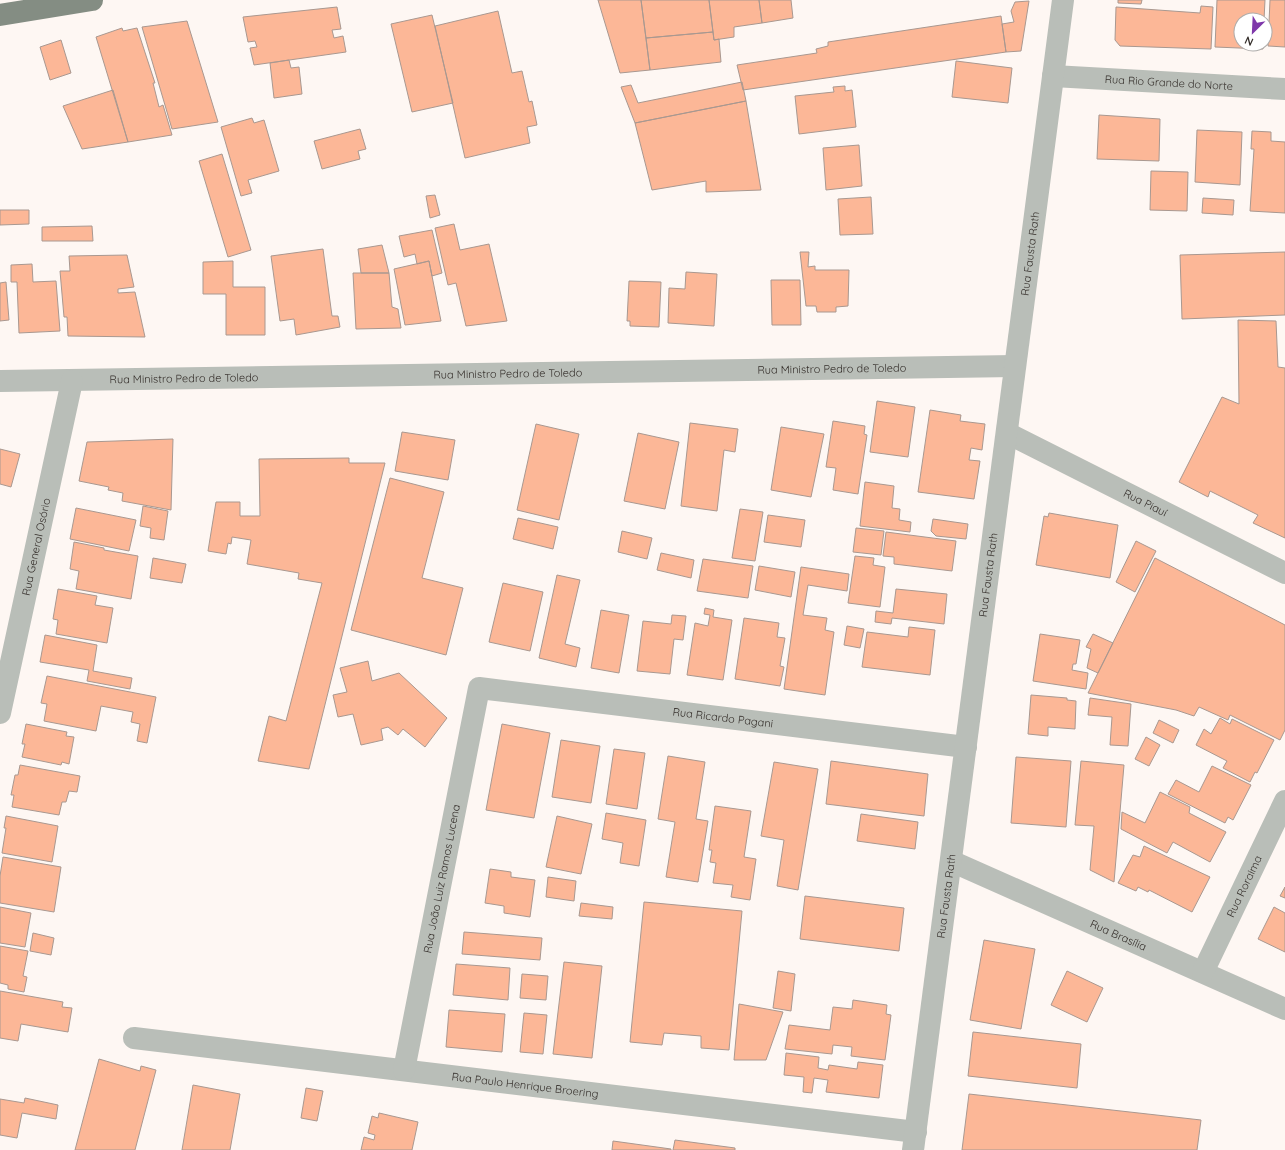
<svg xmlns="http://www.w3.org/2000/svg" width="1285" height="1150" font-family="Quicksand,sans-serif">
  <rect width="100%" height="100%" fill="#fef7f3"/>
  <path fill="#fcb797" stroke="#a99890" d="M598 0H641L650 70 620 73Z
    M641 0H709L713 32 646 38Z
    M709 0H759L762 23 734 27V37L714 40Z
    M759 0H791L793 18 762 23Z
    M1118 0H1142L1141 4 1118 3Z
    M1217 0H1265L1264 20H1241V44H1263V49L1215 47Z
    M1270 0H1285V47L1268 46Z
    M1029 1 1021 51 1006 52 1002 24 1014 22 1011 11 1015 2Z
    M1201 6 1213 7 1211 49 1120 46 1115 40 1116 7 1200 13Z
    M337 7 341 29 332 30 334 38 343 36 346 52 254 65 250 48 257 47 255 41 248 42 243 17Z
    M498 11 512 73 522 71 529 102 532 101 537 125 527 127 530 143 465 158 435 26Z
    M432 15 453 103 412 112 391 24Z
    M1001 16 1006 52 743 90 737 65 817 53 816 49 828 46V42Z
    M187 21 218 122 172 129 142 27Z
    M122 28 123 31 137 28 155 83H153L159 107 163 105 172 135 128 142 96 37Z
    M713 32 714 40 719 39 721 62 650 70 646 38Z
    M61 40 71 73 50 80 40 47Z
    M289 60 291 68 299 67 302 94 274 98 270 63Z
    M956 61 1012 68 1008 103 952 97Z
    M742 82 746 101 635 123 621 87 631 85 638 103Z
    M845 86V91L852 90 856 127 799 134 795 96 834 92 833 87Z
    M113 90 128 142 82 149 63 106Z
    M746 101 761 190 706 192V181L652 190 635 123Z
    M1099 115 1160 119 1159 161 1097 159Z
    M252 118 254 123 264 120 279 171 248 180 252 193 241 196 221 127Z
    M360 129 366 149 358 151 360 159 322 169 314 141Z
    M1197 130 1242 132 1240 185 1195 182Z
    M1252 131 1271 132V141L1285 142V213L1250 211 1254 149H1251Z
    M859 145 862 186 826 190 823 148Z
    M222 154 251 250 228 257 199 161Z
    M1151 171 1188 172 1187 211 1150 210Z
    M435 195 440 215 430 218 426 196Z
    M871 197 873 234 840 235 838 199Z
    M1203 198 1234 200 1233 215 1202 213Z
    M0 210H29V224L0 225Z
    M454 224 460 250 489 244 507 321 466 326 456 283 448 285 435 228Z
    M92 226 93 241H42V227Z
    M432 230 442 273 432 276 429 261 417 264 415 254 404 257 399 236Z
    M382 245 389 273H361L358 249Z
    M323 249 332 316H338L340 327 296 335 294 319 280 321 271 256Z
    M800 252H809L808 267 815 266V270H849L848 306 836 307V312H817L816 306H806Z
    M1285 252V315L1182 319 1180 255Z
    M127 255 134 287 118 289V293L135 292 145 337 68 336 67 317H64L60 271H70L69 256Z
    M233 261V287H265V335H226V294H203V262Z
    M429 261 441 321 405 325 394 269Z
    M32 264 33 282 56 281 60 331 19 333 17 282H11V265Z
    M686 272 717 274 714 326 668 323 669 288 685 289Z
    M353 273H389L392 307 398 309 401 328 356 329Z
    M771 280H800L801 325H772Z
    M629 281 661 282 659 327 630 326V321H627Z
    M6 282 9 320 0 321V283Z
    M1238 320 1276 321 1278 367 1285 368V538L1253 523 1258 515 1210 491 1208 497 1179 482 1222 397 1239 404Z
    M877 401 915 407 908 457 870 452Z
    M930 410 961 415 960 421 985 424 982 450 971 448 969 460 980 461 974 499 918 492Z
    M833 421 865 426 864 434 867 435 858 494 833 490 836 468 826 467Z
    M690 423 738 429 735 452 724 450 717 511 681 506Z
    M536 424 579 434 559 520 517 510Z
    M781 427 824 434 811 497 771 490Z
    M402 432 455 440 448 480 395 471Z
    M638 433 679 442 665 509 624 501Z
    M173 439 171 510 122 501 123 493 108 490 109 487 79 481 87 442Z
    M0 449 20 454 11 487 0 484Z
    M349 458V463H385L309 769 258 761 269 716 286 721 322 583 298 579 299 573 247 564 251 540 232 537 231 544 228 543 226 554 208 551 216 502H240V516H260L259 459Z
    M390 478 444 492 422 578 463 588 446 655 351 630Z
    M865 482 894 486 892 508 900 509 899 520 911 522 910 532 860 526Z
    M143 506 168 511 164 540 150 538 151 528 140 526Z
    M76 508 136 520 129 551 70 539Z
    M740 509 763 512 755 561 732 558Z
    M1049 513 1118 525 1110 578 1036 565 1044 516 1048 517Z
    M768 515 805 520 801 547 764 542Z
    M518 518 558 527 553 549 513 539Z
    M933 519 968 524 966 539 936 536 931 531Z
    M856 528 884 531 881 555 853 552Z
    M622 531 652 538 647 559 618 552Z
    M886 532 956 541 952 571 894 564V557L883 556Z
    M1136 541 1156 551 1135 592 1116 582Z
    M74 542 104 548V550L138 556 131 599 76 589 79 571 70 569Z
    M661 553 694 560 691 578 657 570Z
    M855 556 874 558 873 565 885 567 880 607 848 603Z
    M153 558 186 564 182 583 150 578Z
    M1155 558 1285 625V730L1280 740 1230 715 1228 720 1199 707 1194 716 1176 710 1088 693Z
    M703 559 753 566 748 598 697 591Z
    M759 566 795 572 791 597 755 590Z
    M801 567 849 574 847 591 808 585 803 615 827 618 825 630 834 632 825 695 784 689Z
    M557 575 580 580 565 644 580 648 576 667 539 658Z
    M503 583 543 592 530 651 489 642Z
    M58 589 97 596 95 605 113 608 107 643 56 634 58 620 53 619Z
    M896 589 947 594 944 624 892 618 891 624 875 622 876 611 893 613Z
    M705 608 714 610 713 617 732 620 723 680 687 675 695 623 708 626 710 615 704 614Z
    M601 610 629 615 619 673 591 668Z
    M672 615 686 616 683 640 674 639 670 674 637 671 643 621 671 624Z
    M744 618 779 623 777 637 785 638 780 666 784 667 780 686 735 679Z
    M847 626 864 629 860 648 844 645Z
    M909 627 935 630 930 675 862 667 867 632 908 637Z
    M1040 634 1080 640 1076 664H1073L1072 670 1088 673 1086 689 1033 681Z
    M1093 634 1113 643 1098 673 1087 668 1091 649 1086 647Z
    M45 635 97 645 93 671 132 678 130 689 87 681 89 670 40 662Z
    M368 661 372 681 399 673 447 718 425 747 403 729 398 735 388 727 381 729 383 740 361 745 353 714 338 717 333 695 347 692 340 668Z
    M47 676 156 697 147 743 137 741 140 724 131 722 133 712 101 706 96 731 44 721 47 704 41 703Z
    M1031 695 1067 698V700L1076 701 1075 729 1048 727V736L1028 734Z
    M1090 698 1131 704 1128 746 1110 745 1112 717 1088 715Z
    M1220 718 1230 724 1232 719 1274 740 1257 773 1255 772 1250 782 1223 768 1227 761 1196 745 1204 729 1211 734Z
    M1159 720 1179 730 1173 743 1153 733Z
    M26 724 67 732 66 736 74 737 69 764 62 762 61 765 22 757 25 744H22Z
    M502 724 550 733 534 818 486 810Z
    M1146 737 1160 745 1149 766 1135 759Z
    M561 740 600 746 591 803 552 797Z
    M614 749 645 753 637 809 606 804Z
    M668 756 705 762 696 819 708 821 698 882 666 877 675 822 658 819Z
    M1016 757 1071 761 1066 827 1011 823Z
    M831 761 928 774 924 816 826 804Z
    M1081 761 1124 765 1114 882 1090 870 1094 826 1075 825Z
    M774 762 818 769 798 890 777 886 784 840 761 836Z
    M20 765 80 776 77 792 69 791 66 802H62L59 815 12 807 14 795H11L15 775H18Z
    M1212 766 1251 785 1233 820 1228 817 1225 823 1168 794 1176 780 1199 792Z
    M1160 792 1190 807 1189 813 1226 832 1210 862 1173 842 1167 853 1121 829 1122 812 1145 823Z
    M715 806 751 811 744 857 756 859 750 900 731 897 733 885 713 883 716 863 710 862 712 850H709Z
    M606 813 646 820 639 866 620 863 623 843 602 839Z
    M861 814 918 822 915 849 857 841Z
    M6 816 58 826 52 862 2 853 6 828H4Z
    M557 816 592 824 581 874 546 867Z
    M1144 846 1210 877 1192 912 1149 890 1148 892 1138 887 1136 891 1118 883 1133 855 1140 857Z
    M3 857 61 867 54 912 0 903V876Z
    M490 869 511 872V877L535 880 530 917 504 913V906L485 903Z
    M548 877 576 881 574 901 546 897Z
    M1285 887V898L1280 896Z
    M805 896 904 908 899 951 800 939Z
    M644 902 742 911 729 1050 701 1048V1036L664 1033 662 1045 630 1042Z
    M581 903 613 907 612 919 579 916Z
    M0 907 31 913 25 947 0 943Z
    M1274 907 1285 913V952L1258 939Z
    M464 932 542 938 540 960 462 954Z
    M33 933 54 938 51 955 30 951Z
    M984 940 1035 949 1021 1029 970 1020Z
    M0 946 28 951 23 976 27 977 24 992 8 989V985L0 983Z
    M564 962 602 966 592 1058 553 1054Z
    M456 964 510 968 508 1000 453 995Z
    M778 971 795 974 791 1011 773 1008Z
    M1067 971 1103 988 1087 1022 1051 1005Z
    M522 974 548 976 546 1000 520 998Z
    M0 991 63 1002 62 1007 72 1008 68 1032 21 1024 18 1041 0 1038Z
    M853 1000 887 1005 886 1014 891 1015 885 1060 851 1056 852 1047 833 1045 832 1054 785 1049 789 1025 830 1030 833 1007 852 1009Z
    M739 1004 783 1012 766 1060H734Z
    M449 1010 505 1014 502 1052 446 1047Z
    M524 1013 547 1015 543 1054 520 1052Z
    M973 1032 1081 1044 1077 1088 968 1076Z
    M786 1053 819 1057 818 1068 828 1070 829 1065 857 1069 858 1062 883 1065 879 1098 826 1092 828 1080 814 1078 812 1093 803 1092 804 1077 784 1075Z
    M99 1059 140 1071 141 1066 156 1070 135 1150H75Z
    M193 1085 240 1094 230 1150H182Z
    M306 1088 323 1091 317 1121 301 1118Z
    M969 1094 1201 1120 1197 1150H962Z
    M25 1098 58 1105 56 1119 22 1113 17 1138 0 1135V1099L24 1103Z
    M379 1113 418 1122 412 1150H361L364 1137 374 1140 375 1135 368 1133 372 1116 378 1118Z
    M675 1140 735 1148V1150H673Z
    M613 1141 671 1149V1150H612Z"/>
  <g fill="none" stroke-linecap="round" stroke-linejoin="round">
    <g stroke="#b9beb8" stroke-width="22">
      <path id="s1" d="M1053 76 1285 89"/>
      <path id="s2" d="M0 381 1015 366"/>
      <path id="s3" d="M1007 433 1285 573"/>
      <path id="s4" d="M0 713 72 381"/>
      <path id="s5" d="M951 861 1285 1009"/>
      <path id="s6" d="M1203 972 1285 801"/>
      <path id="s7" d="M134 1038 916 1132"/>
      <path id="s8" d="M404 1070 479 688 966 747"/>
      <path id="s9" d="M913 1150 1063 0"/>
    </g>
    <path stroke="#848d83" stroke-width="22" d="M0 15 92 0"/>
  </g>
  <g text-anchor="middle" stroke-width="3.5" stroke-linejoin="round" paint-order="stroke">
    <g font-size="11" fill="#352f2b" stroke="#fff">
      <text dy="4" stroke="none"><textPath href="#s1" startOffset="116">Rua Rio Grande do Norte</textPath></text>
      <text dy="4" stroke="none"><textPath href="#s9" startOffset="904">Rua Fausta Rath</textPath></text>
      <text dy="4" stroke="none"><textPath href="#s2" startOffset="832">Rua Ministro Pedro de Toledo</textPath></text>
      <text dy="4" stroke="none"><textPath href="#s2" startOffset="508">Rua Ministro Pedro de Toledo</textPath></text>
      <text dy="4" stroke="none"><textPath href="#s2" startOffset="184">Rua Ministro Pedro de Toledo</textPath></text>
      <text dy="4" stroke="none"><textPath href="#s3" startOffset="155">Rua Piauí</textPath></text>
      <text dy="4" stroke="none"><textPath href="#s4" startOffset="170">Rua General Osório</textPath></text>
      <text dy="4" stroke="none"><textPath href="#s9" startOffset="580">Rua Fausta Rath</textPath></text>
      <text dy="4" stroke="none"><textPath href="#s8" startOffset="635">Rua Ricardo Pagani</textPath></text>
      <text dy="4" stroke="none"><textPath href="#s8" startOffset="195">Rua João Luiz Ramos Lucena</textPath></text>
      <text dy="4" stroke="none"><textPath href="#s6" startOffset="95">Rua Roraima</textPath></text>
      <text dy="4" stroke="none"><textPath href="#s9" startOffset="256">Rua Fausta Rath</textPath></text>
      <text dy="4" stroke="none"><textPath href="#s5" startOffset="183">Rua Brasília</textPath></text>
      <text dy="4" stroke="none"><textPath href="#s7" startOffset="394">Rua Paulo Henrique Broering</textPath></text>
    </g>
  </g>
  <g transform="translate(1253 32) rotate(204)"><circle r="19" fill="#ffffff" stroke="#aeacaa"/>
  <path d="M0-3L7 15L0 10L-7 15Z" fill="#7f38aa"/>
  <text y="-6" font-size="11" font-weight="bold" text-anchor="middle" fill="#352f2b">N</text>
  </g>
</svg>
